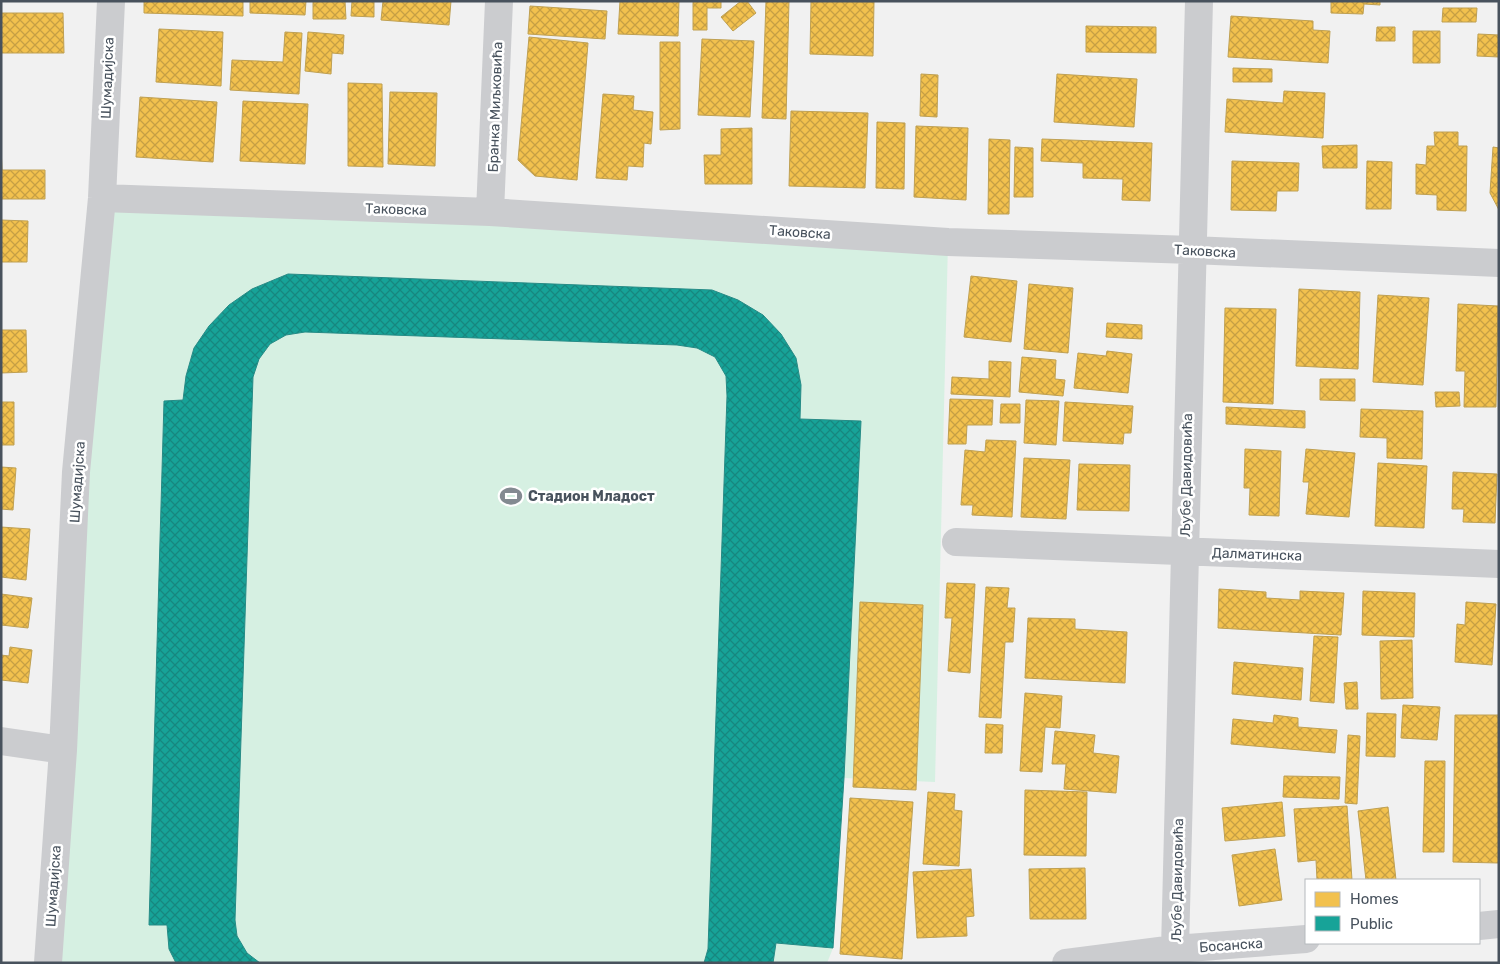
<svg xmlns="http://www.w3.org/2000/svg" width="1500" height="964" font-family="Rubik,sans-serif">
  <defs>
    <pattern id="homes-cross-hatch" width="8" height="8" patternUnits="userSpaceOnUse" patternTransform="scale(1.25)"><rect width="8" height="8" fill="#f2c14e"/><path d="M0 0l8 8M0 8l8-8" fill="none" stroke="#c69f44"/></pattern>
    <pattern id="public-cross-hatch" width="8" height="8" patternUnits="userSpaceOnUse" patternTransform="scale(1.25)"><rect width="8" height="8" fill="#17a398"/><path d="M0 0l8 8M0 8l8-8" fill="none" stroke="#17877f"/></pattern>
  </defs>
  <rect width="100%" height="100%" fill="#f1f1f1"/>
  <path fill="#d6f0e2" d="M102 198 948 242 935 782 844 778 833 948 827 963H48Z"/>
  <path fill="url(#homes-cross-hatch)" stroke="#bfa052" d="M144 1H243V16L144 13Z
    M250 1H306L305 15 250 13Z
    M313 1H345L346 19H313Z
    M352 1H374V17L351 16Z
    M383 1H451L449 25 381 20Z
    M620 1H679L678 36 618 34Z
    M693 1H721V8H707V30H693Z
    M741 1H747L756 13 733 31 721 17Z
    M766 1H789L786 119 762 118Z
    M811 1 874 2 873 56 810 54Z
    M1331 1H1380V5L1364 4 1363 14 1331 13Z
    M530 6 607 11 605 39 528 34Z
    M1443 8H1477L1476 22H1442Z
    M1 13H63L64 53H1Z
    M1231 16 1313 21V30L1330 31 1328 63 1228 57Z
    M1086 26 1156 27V53L1086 52Z
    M1377 27H1395V41H1376Z
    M159 29 223 32 221 86 156 82Z
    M1413 31H1440V63H1413Z
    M285 32 302 33 299 94 230 90 232 60 283 62Z
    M308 32 344 35 343 54 332 53 331 74 305 71Z
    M1478 34 1499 35V57L1477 56Z
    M529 37 588 43 577 180 535 176 518 160Z
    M702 39 754 41 750 117 698 115Z
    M660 42H680V129L660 130Z
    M1233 68 1272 69V82H1233Z
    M921 74 938 75 937 117 920 116Z
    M1057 74 1137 79 1134 127 1054 122Z
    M348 83 382 84 383 167 348 166Z
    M1284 91 1325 93 1323 138 1225 132 1227 99 1283 103Z
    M390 92 437 93 435 166 388 164Z
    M603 94 634 96 633 110 653 112 651 144 644 143 643 167 628 166 627 180 596 178Z
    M140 97 217 102 213 162 136 157Z
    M243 101 308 104 305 164 240 161Z
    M791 111 868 113 865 188 789 186Z
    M877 122 905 123 904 189 876 188Z
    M916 126 968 128 966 200 914 197Z
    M752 128V184H705L704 155H721V129Z
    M1434 132H1458V146H1467L1466 211 1437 210V195L1416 194V164L1426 165 1427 146H1435Z
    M989 139 1010 140 1009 214H988Z
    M1042 139 1152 143 1150 201 1122 200 1123 179 1083 178V163L1041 161Z
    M1357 145V168H1323L1322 146Z
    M1 146 2 170H45V199H1Z
    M1015 147 1033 148V197H1014Z
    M1493 147 1499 148V210L1490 193Z
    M1232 161 1299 163 1298 191H1277L1276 211 1231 210Z
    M1367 161 1392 162 1391 209H1366Z
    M1 220 28 221 27 262H1Z
    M971 276 1017 281 1011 342 964 337Z
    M1029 284 1073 288 1068 353 1024 349Z
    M1299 289 1360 292 1358 369 1296 366Z
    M1378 295 1429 298 1423 385 1373 382Z
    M1458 304 1498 306 1496 407H1464L1465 371H1456Z
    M1225 308 1276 309 1273 404 1223 402Z
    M1107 323 1142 325V339L1106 337Z
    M1 330H26L27 372 1 373Z
    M1107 351 1132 354 1128 393 1074 388 1078 353 1106 356Z
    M1022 357 1056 360 1055 379 1065 380 1063 396 1019 392Z
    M989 361 1011 362 1010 397 951 394 952 377 989 379Z
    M1320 379H1355V401L1320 400Z
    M1435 392H1459L1460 406 1436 407Z
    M950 399 993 400 992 425H967L966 444H948Z
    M1026 400 1059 401 1056 445 1024 443Z
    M1 402H14V445H1Z
    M1065 402 1133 406 1131 433H1124L1123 444 1063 441Z
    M1001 404H1020V423H1000Z
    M1226 407 1305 411V428L1226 424Z
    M1361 409 1423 411 1422 459 1387 458V438L1360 437Z
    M986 440 1016 441 1012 517 972 515 973 505H961L965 450 985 452Z
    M1245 449 1281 451 1279 516 1249 515 1250 488H1244Z
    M1306 449 1355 453 1349 517 1306 514 1309 482H1303Z
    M1024 458 1070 460 1066 519 1021 517Z
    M1378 463 1427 466 1424 528 1375 526Z
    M1079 464 1130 465 1129 511 1077 510Z
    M1 467 16 468 13 510 1 509Z
    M1453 472 1497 474 1495 523 1463 522 1464 509H1452Z
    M1 527 30 529 26 580 1 577Z
    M947 583 975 584 970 673 948 671 952 618H945Z
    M986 587 1009 588 1007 608H1015L1013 642H1005L1001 718 979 717Z
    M1219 589 1266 592V598L1300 600V591L1344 593 1341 635 1218 628Z
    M1363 591 1415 593 1414 637 1362 635Z
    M1 594 32 598 28 628 1 625Z
    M860 602 923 605 916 790 853 787Z
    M1466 602 1496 604 1492 665 1455 662 1457 624 1465 625Z
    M1028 618 1075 619V629L1127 632 1125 683 1025 678Z
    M1314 636 1338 637 1334 703 1310 701Z
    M1412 640 1413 698 1381 699 1380 641Z
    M10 647 32 650 28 683 1 680V655L9 656Z
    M1234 662 1303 668 1301 700 1232 694Z
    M1357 682 1358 709H1346L1344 683Z
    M1025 693 1062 696 1060 728 1045 727 1042 772 1020 771Z
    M1403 705 1440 707 1437 740 1401 738Z
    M1367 713 1396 714 1395 757 1366 756Z
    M1274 715 1298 718V727L1337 730 1335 753 1231 744 1233 719 1273 723Z
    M1455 715H1499V863L1453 862Z
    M986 724 1003 725 1002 753H985Z
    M1055 731 1095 735 1093 753 1119 756 1116 793 1064 789 1066 764H1052Z
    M1348 735 1360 736 1357 804 1345 803Z
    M1425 761H1445L1444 852H1423Z
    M1284 776 1340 777 1339 799 1283 797Z
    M1025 790 1087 792 1086 856 1024 855Z
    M928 792 955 794 954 810 962 811 959 866 923 864Z
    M850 798 913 802 902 959 840 954Z
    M1282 802 1285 836 1225 841 1222 808Z
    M1347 806 1352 880H1317L1316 860 1298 862 1294 809Z
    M1388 807 1396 880H1366L1358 811Z
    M1275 849 1282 900 1239 906 1232 855Z
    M1085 868 1086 919H1030L1029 869Z
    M971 869 974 916 966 917 967 936 917 938 913 872Z"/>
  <path fill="url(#public-cross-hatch)" stroke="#268b86" d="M288 274 712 290 738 300 763 315 781 334 796 358 801 385 800 419 861 421 844 778 833 948 776 943 773 963H704L708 949 727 396 726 376 715 357 697 348 677 345 305 332 286 335 270 344 259 359 253 377 235 920 237 936 247 953 260 963H176L169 949 167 925H149L164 401 183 400 186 376 194 348 209 326 229 305 252 289Z"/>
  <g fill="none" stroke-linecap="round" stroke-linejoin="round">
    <path stroke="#cbcccf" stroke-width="28" d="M102 198 490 212 948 242 1192 250 1499 263
      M490 212 499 1
      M956 542 1499 564
      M1 741 63 750
      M1479 926 1499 924
      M1175 949 1199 1
      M48 963 63 750 76 472 102 198 111 1
      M1066 963 1175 949 1306 939"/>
  </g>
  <defs>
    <g id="stadium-bare" transform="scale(1.725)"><path d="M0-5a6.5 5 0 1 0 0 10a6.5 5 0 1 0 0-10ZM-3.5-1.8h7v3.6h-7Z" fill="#838a91" stroke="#fff" stroke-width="2.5" paint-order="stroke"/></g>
  </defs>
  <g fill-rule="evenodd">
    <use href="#stadium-bare" x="511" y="496"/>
  </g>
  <g text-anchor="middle" stroke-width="5" stroke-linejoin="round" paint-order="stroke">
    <g font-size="14" fill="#48525d" stroke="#fff">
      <text transform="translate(107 78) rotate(-88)" y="5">Шумадијска</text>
      <text transform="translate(495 107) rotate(-88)" y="5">Бранка Миљковића</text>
      <text transform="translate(396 209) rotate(2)" y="5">Таковска</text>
      <text transform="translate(800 232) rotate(4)" y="5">Таковска</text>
      <text transform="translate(1205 251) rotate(3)" y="5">Таковска</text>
      <text transform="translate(1186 475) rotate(-89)" y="5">Љубе Давидовића</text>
      <text transform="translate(77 482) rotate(-86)" y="5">Шумадијска</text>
      <text transform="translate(1257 554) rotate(2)" y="5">Далматинска</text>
      <text transform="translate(1177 880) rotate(-89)" y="5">Љубе Давидовића</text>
      <text transform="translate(53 886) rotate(-86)" y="5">Шумадијска</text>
      <text transform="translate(1231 945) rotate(-4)" y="5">Босанска</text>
    </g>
    <g font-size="14" font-weight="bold" fill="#48525d" stroke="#fff" text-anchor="start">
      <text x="528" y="501">Стадион Младост</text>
    </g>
  </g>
  <rect width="1500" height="964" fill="none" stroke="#48525d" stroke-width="5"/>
  <rect x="1305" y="879" width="175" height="65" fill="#ffffff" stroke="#b6babe"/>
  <rect x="1315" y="892" width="25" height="15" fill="#f2c14e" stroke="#b6babe"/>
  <text x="1350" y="904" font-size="15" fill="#48525d">Homes</text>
  <rect x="1315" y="916" width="25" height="15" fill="#17a398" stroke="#b6babe"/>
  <text x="1350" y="929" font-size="15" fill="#48525d">Public</text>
</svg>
